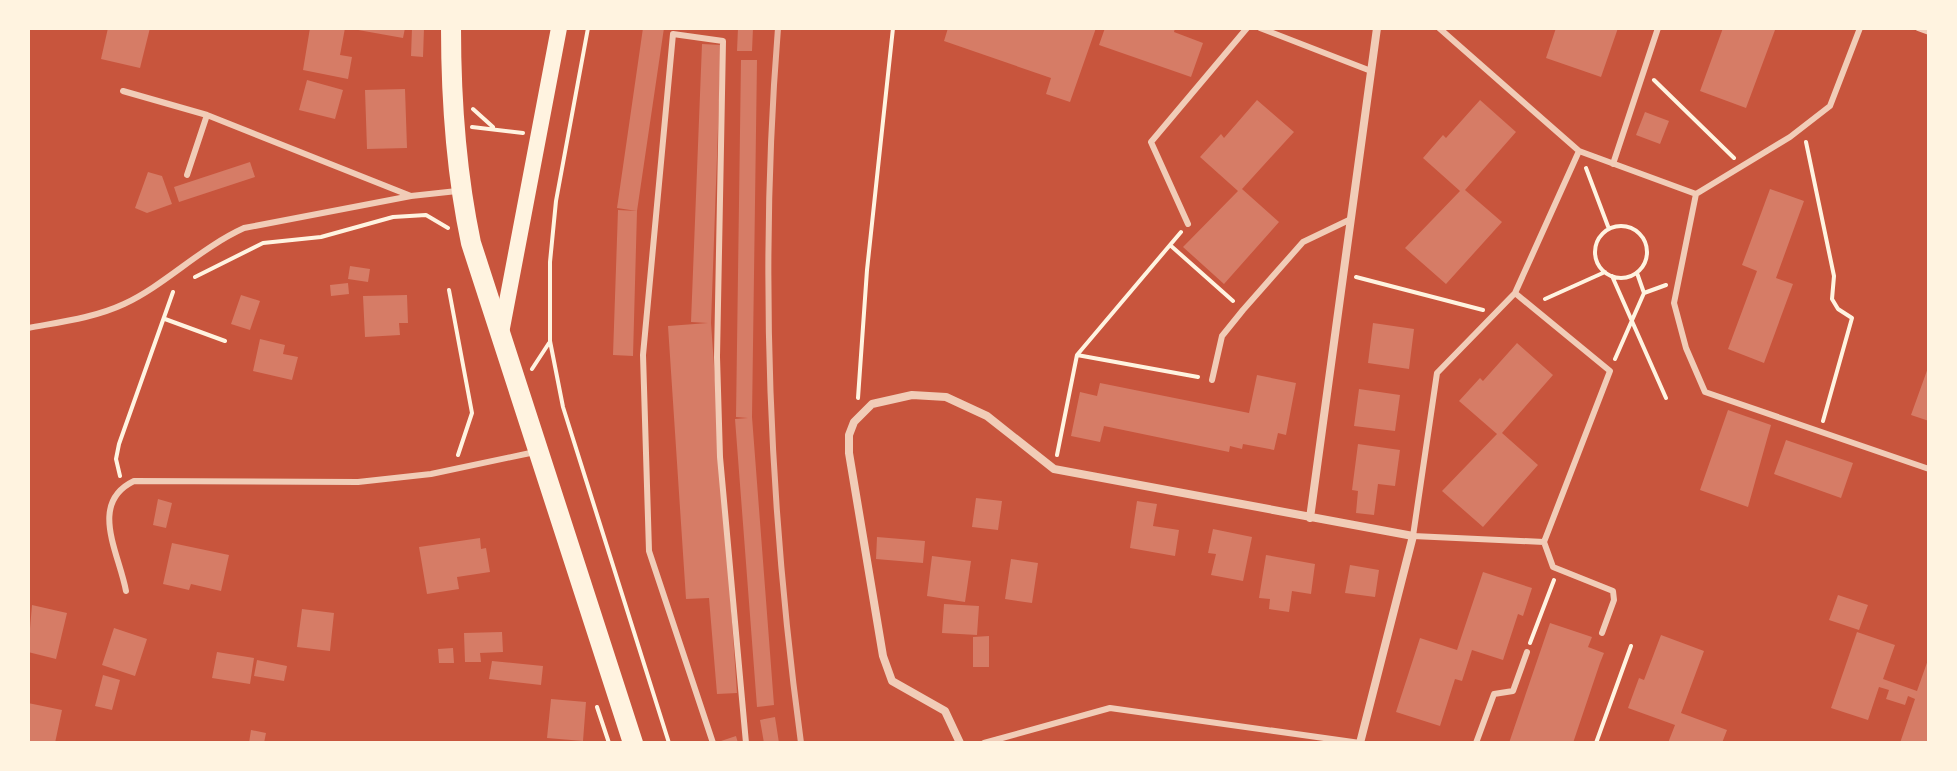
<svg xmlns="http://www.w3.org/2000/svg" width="1957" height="771" font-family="'PT Sans',sans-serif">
  <rect width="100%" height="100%" fill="#c8553d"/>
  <path fill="#d67c66" d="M108 28H150L140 68 101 59Z
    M310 28H345L340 55 352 57 348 79 303 70Z
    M347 28H405L403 38Z
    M412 28H424L423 57 411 56Z
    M643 28H664L637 211 633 356 613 355 618 210 637 211 617 208Z
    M738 28H753L752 51H737Z
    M948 28H1096L1070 102 1046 94 1051 78 944 41Z
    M1105 28H1175L1174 32 1203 43 1191 77 1099 45Z
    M1556 28H1618L1601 77 1546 58Z
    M1723 28 1775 30 1746 108 1700 91Z
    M702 44 721 45 711 323 737 693 717 694 709 598 686 599 668 326 708 323 691 322Z
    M741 60H757L752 417 774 705 757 707 735 419 748 418 736 417Z
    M307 80 343 90 335 119 299 110Z
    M405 89 407 148 367 149 365 90Z
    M1257 100 1294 132 1242 189 1279 222 1224 284 1183 247 1238 191 1200 157 1221 134 1224 138Z
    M1480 100 1516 132 1465 190 1502 222 1446 284 1405 248 1460 191 1423 158 1443 135 1446 138Z
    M1645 112 1669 121 1660 144 1636 135Z
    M250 162 255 177 179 202 174 187Z
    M148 172 162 176 172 204 147 213 135 208Z
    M1770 189 1804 201 1776 278 1793 284 1764 363 1728 349 1757 271 1742 265Z
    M350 266 370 269 368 282 348 279Z
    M348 283 349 294 331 296 330 285Z
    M241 295 260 301 250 330 231 324Z
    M407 295 408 323H399L400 335 365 337 363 296Z
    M1373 323 1414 329 1409 369 1368 363Z
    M260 339 285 345 283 354 298 357 292 380 253 371Z
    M1517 343 1553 375 1502 433 1538 465 1483 527 1442 491 1497 434 1459 401 1480 378 1483 381Z
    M1929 365V421L1911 415Z
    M1257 375 1296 383 1286 435 1278 433 1274 450 1243 444 1242 449 1230 446 1229 452 1104 426 1100 442 1071 436 1080 392 1097 396 1100 383 1249 413Z
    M1359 389 1400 395 1395 431 1354 426Z
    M1728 410 1771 425 1748 507 1700 490Z
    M1786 440 1853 463 1841 498 1774 474Z
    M1358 444 1400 450 1395 486 1378 484 1374 515 1356 513 1358 491 1352 490Z
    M976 498 1002 501 998 530 972 527Z
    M158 499 172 503 166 528 153 525Z
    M1137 501 1157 504 1153 526 1179 530 1175 556 1130 548Z
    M1213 529 1252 537 1243 581 1211 575 1216 554 1208 553Z
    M877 537 925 541 923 563 876 559Z
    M480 538 481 549 486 548 490 572 457 577 459 589 427 594 419 547Z
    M172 543 229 555 221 591 191 584 189 590 163 584Z
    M1266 555 1315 564 1311 594 1292 591 1289 612 1269 609 1270 599 1259 598Z
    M932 556 971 561 965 602 927 596Z
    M1011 559 1038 563 1032 603 1005 599Z
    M1350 565 1379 570 1375 597 1345 593Z
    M1483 572 1532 588 1523 616 1518 614 1503 660 1472 650 1462 681 1455 679 1440 726 1396 712 1420 638 1457 650Z
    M1838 595 1868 605 1859 630 1829 620Z
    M944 604 979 606 977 635 942 633Z
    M32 605 67 613 56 659 28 652Z
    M302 609 334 613 330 651 297 647Z
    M1550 623 1592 637 1588 647 1604 653 1600 663 1573 743H1509Z
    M114 628 147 639 135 676 102 665Z
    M502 632 503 652 480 653 481 662H465L464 633Z
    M1857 632 1895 645 1883 679 1917 691 1929 657V743H1900L1915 699 1908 696 1905 705 1886 699 1889 690 1879 687 1868 720 1831 708Z
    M1661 635 1704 651 1681 713 1727 730 1722 743H1668L1675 725 1628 708 1639 678 1644 680Z
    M989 636V667H973V637Z
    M453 648 454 663H439L438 649Z
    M217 652 254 658 250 684 212 678Z
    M257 660 287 666 284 681 254 676Z
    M492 661 543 666 541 685 489 679Z
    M103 675 120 680 112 710 95 706Z
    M551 699 586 702 583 741 547 738Z
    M28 703 62 710 55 743H28Z
    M775 717 779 743H764L760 720Z
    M251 730 266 733 264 743H249Z
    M736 736 738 743H718V742Z"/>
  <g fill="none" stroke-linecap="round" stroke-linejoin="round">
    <path stroke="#fff3e0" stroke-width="4" d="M588 28 556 201 550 262V341L563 407 669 743
      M1654 80 1734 158
      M473 109 493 127
      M472 127 523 133
      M1806 142 1834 276 1832 299 1838 309 1852 318 1823 421
      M1586 168 1609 229
      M1595 252a26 26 0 1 1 52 0a26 26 0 1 1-52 0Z
      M1170 245 1233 301
      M1612 276 1666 398
      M195 277 263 243 321 237 393 217 426 215 448 228
      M1356 277 1483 310
      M449 290 472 413 458 455
      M1644 293 1666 285
      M1545 299 1605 272
      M165 319 225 341
      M1077 355 1198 377
      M1615 359 1644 293 1637 273
      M532 369 549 343
      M858 398 867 270 893 28
      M1057 455 1077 355 1181 232
      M120 476 116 459 119 444 173 292
      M1530 643 1554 580
      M597 707 609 743
      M1596 743 1631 646"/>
    <path stroke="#f1ccb7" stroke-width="6" d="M1260 28 1371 71
      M1439 28 1579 151 1515 293 1610 371 1544 542 1413 536 1437 373 1515 293
      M1918 28 1929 32
      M123 91 207 115 411 196 457 191
      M1579 151 1696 194 1674 303 1686 348 1705 392 1929 469
      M1613 164 1658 28
      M187 175 207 115
      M1696 194 1790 137 1830 106 1860 28
      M1188 224 1151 142 1247 28
      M28 328C60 322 94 318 124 304 165 285 200 248 244 228L411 196
      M1212 380 1222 336 1243 310 1303 242 1349 220
      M1544 542 1553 567 1613 591 1614 600 1602 633
      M126 591C119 553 88 503 134 481L358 482 431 474 535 452
      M713 743 649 551 643 355 673 34 723 41 717 357 720 457 746 743
      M984 743 1110 708 1360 743
      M1476 743 1494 694 1513 691 1527 652"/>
    <path stroke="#f1ccb7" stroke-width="8" d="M1310 518 1377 28
      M960 743 945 711 892 681 883 656 849 453V435L854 422 872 404 912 395 946 397 987 416 1054 469 1413 536 1360 743"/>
    <path stroke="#fff3e0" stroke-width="16" d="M501 333 559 28"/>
    <path stroke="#fff3e0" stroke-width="20" d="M451 28C451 100 456 172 471 243L633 743"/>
    <path stroke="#e9b49f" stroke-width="6" d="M778 28C759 266 769 507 801 743"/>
  </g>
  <rect width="1957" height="771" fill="none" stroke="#fff3e0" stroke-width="60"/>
</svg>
